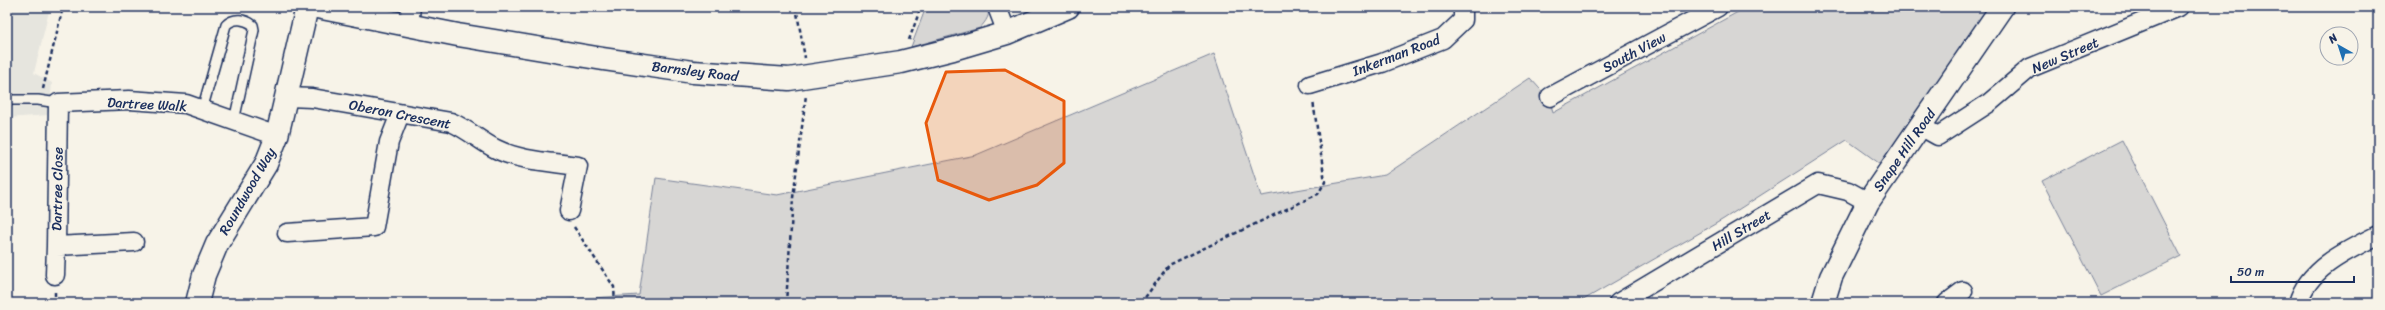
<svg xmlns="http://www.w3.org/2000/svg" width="2385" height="310" font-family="Sriracha,sans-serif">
  <rect width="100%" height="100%" fill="#f7f3e8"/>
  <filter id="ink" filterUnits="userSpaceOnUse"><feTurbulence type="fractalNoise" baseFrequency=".025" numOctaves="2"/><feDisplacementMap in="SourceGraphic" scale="8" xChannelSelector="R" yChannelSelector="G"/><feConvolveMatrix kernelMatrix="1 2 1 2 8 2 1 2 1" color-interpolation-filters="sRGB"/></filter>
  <g filter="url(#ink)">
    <path fill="#e6e5de" d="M7 7H50L34 73 52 83 49 115 7 118Z"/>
    <path fill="#d7d6d4" stroke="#798299" d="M926 7H987C991 15 986 21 980 28L911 47Z
      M1747 7H1948L1953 11 1958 7H1990L1883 166 1847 140 1722 220 1578 303H512L639 295 656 178 777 195 976 155 1214 54 1261 196 1385 175 1530 78 1550 100 1553 113Z
      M2122 140 2181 256 2101 296 2042 181Z"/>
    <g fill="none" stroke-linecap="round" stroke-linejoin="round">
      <g stroke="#1b2f5e" stroke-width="12">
        <path id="service" d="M7 100H38L58 103
          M202 110 226 25C234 17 245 19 253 25L254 30 234 121"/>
      </g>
      <g stroke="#1b2f5e" stroke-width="21">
        <path id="minor" d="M997 7 1007 33
          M409 25 411 7
          M1310 85 1382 63 1443 39 1463 20V7
          M288 97 312 98 451 122C469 130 480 141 496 149 520 161 552 162 578 166L569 211
          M1550 97 1718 7
          M1920 126 1938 136 1989 103 2030 68 2179 7
          M287 233 374 227 389 142 400 114
          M134 242 56 246 58 103 129 100 186 104 277 136
          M55 275 56 246
          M1618 303 1818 184 1848 191 1868 202
          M1947 303 1963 291
          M2298 303C2308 268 2348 250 2378 235"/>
      </g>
      <g stroke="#1b2f5e" stroke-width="25">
        <path id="tertiary" d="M317 7 458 35 603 59 693 72 789 79 901 62 953 49 1007 33 1068 7
          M197 303 204 275 217 244 266 164 277 136 307 7"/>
      </g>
      <g stroke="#1b2f5e" stroke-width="25">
        <path id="secondary" d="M1823 303 1831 277 1868 202 2002 7"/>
      </g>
      <path stroke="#1b2f5e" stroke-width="2.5" stroke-dasharray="4 3" stroke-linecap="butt" d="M796 7 805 58
        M909 40 921 7
        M43 89 63 7
        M574 227 614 287 615 303
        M55 292V303
        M786 303 793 198 806 95
        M1141 303 1169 265 1318 194 1325 182 1313 101"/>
      <use href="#service" stroke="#f7f3e8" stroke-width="9"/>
      <use href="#minor" stroke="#f7f3e8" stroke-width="18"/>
      <use href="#tertiary" stroke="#f7f3e8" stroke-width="22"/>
      <use href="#secondary" stroke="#f7f3e8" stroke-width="22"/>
    </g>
  </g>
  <path fill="#e8590c" fill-opacity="0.2" stroke="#e8590c" stroke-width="3" stroke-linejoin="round" d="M1005 70 1064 101V163L1037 185 989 200 938 180 926 123 946 72Z"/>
  <g text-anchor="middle" stroke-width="3" stroke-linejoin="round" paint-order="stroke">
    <g font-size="14" fill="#1b2f5e" stroke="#f7f3e8">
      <text transform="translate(1634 52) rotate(-28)" y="5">South View</text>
      <text transform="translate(1396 55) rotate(-21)" y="5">Inkerman Road</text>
      <text transform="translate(2065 55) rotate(-23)" y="5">New Street</text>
      <text transform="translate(695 71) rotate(7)" y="5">Barnsley Road</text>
      <text transform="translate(147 104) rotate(3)" y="5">Dartree Walk</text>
      <text transform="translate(400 114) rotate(11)" y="5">Oberon Crescent</text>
      <text transform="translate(1904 150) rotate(-55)" y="5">Snape Hill Road</text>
      <text transform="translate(57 189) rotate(-89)" y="5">Dartree Close</text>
      <text transform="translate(247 191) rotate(-60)" y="5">Roundwood Way</text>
      <text transform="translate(1741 230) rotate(-31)" y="5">Hill Street</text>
    </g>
  </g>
  <rect width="2385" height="310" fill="none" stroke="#f7f3e8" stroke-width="24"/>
  <rect x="12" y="12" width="2361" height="286" fill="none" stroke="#1b2f5e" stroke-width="1.5" filter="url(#ink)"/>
  <g transform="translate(2339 46) rotate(321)"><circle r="19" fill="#f7f3e8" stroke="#9fa5b1"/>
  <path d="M0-3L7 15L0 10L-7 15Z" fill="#1f6fb2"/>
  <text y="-6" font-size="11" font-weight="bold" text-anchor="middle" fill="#1b2f5e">N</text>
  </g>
  <path d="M2231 276v6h123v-6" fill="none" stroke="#1b2f5e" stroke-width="2"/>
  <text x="2237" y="276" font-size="12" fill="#1b2f5e" stroke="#f7f3e8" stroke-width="3" paint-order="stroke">50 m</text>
</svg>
